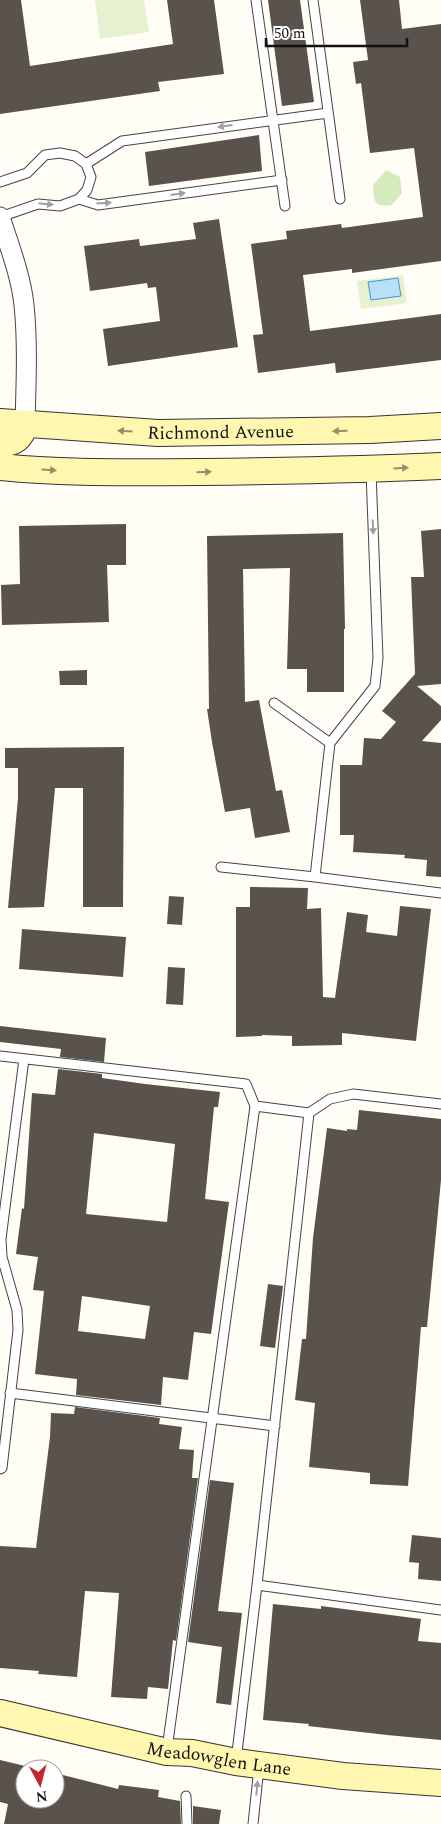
<svg xmlns="http://www.w3.org/2000/svg" width="441" height="1824" font-family="Spectral,serif">
  <rect width="100%" height="100%" fill="#fffdf5"/>
  <path fill="#d5ebbd" d="M386 170 400 177 402 193 392 205C373 208 374 201 373 185Z"/>
  <path fill="#e6f2cf" d="M95 0H144L149 32 100 39Z
    M403 275 407 303 361 309 357 281Z"/>
  <path fill="#b9e0f7" stroke="#3f96cf" d="M398 278 401 296 371 300 368 282Z"/>
  <path fill="#5a524d" fill-rule="evenodd" d="M0 0H21L30 66 173 44 167 0H214L224 74 158 82 160 91 0 114Z
    M268 0H300L314 102 282 106Z
    M360 0H399L402 29 441 24V261L352 273V269L303 275 310 331 441 314V360L336 373 335 363 258 373 253 335 263 334 251 244 287 239 286 231 341 224 342 228 423 217 414 148 370 153 361 83 356 84 353 62 368 60Z
    M259 135 262 171 149 186 145 152Z
    M219 219 238 347 108 366 103 329 160 321 156 287 148 288 147 283 90 291 84 246 139 239 140 246 196 239 193 223Z
    M126 524V565H107L109 622 2 625 1 585 20 584 19 526Z
    M441 529V684L417 686 441 706V720L422 741 441 743V877L426 876 427 860 404 858 405 855 353 852 354 835H340V765H362L364 738 381 739 396 722 382 711 415 674 411 577H424L421 531Z
    M343 533 345 629H344V692H307V669H287L290 568 243 569 245 702 259 700 276 791 282 790 290 832 255 838 250 808 225 812 212 742 207 709H209L207 536Z
    M87 670V685H60L59 671Z
    M124 747 123 907H83V788H55L44 907 8 908 18 798V768H5V748Z
    M250 887 308 888 307 909 321 908 323 997 335 998 347 912 368 915 366 932 397 936 400 906 431 909 416 1041 342 1033V1045L292 1046V1036L262 1035V1036L236 1037V907H250Z
    M169 896 184 897 182 925 167 924Z
    M22 929 126 937 123 977 19 969Z
    M168 967 185 968 183 1005 166 1004Z
    M0 1026 106 1038 104 1062 60 1057 61 1049 0 1042Z
    M58 1069 102 1074V1078L145 1084 220 1092 218 1107H214L205 1199 229 1202 211 1334 194 1332 188 1380 163 1377 161 1405 76 1395 77 1379 35 1374 44 1291 33 1290 38 1257 16 1254 22 1208 24 1209 32 1093 55 1095ZM94 1133 175 1144 167 1222 86 1214ZM82 1296 150 1306 145 1339 78 1331Z
    M359 1110 441 1119V1180L427 1327H421L408 1486 370 1484V1473L309 1467 315 1403 295 1400 302 1339H306L313 1238 327 1128 347 1131V1129L357 1130Z
    M268 1284 283 1286 275 1348 260 1346Z
    M75 1407 160 1418 159 1424 182 1427 179 1449 194 1450 192 1478H198L176 1641 173 1640 168 1689 148 1687 147 1699 111 1697 119 1593 85 1591 77 1677 38 1674 39 1671 0 1668V1546L36 1548 50 1437 51 1413 74 1414Z
    M210 1480 234 1483 218 1611 242 1613 231 1705 216 1703 222 1647 188 1642Z
    M412 1535 441 1538V1581L418 1579 419 1563 409 1562Z
    M273 1604 321 1609V1606L421 1619 418 1641 441 1643V1740L387 1735 308 1726 309 1724 263 1720Z
    M0 1760 25 1766V1799H55V1773L118 1789 119 1785 159 1790 158 1797 180 1801 181 1824H4L8 1804 0 1802Z
    M193 1806 221 1810 219 1824H193Z"/>
  <g fill="none" stroke-linecap="round" stroke-linejoin="round">
    <g stroke="#444" stroke-width="11">
      <path id="lane" d="M256 0 285 206
        M313 0 340 199
        M86 164 122 141 328 113
        M0 182 27 173 45 155 60 153 75 156 86 164 91 177 87 190 79 199 60 206 38 204 0 217
        M79 199 98 205 282 180
        M371 472 378 658 375 686 330 743 315 877 441 893
        M274 703 330 743
        M221 867 315 877
        M0 1056 246 1084 255 1106 167 1749
        M255 1106 309 1113
        M10 1393 275 1426
        M0 1469 2 1468 18 1330 17 1310 2 1257 1 1239 24 1059
        M257 1585 441 1610
        M236 1761 257 1585 309 1113 330 1099 353 1094 441 1104
        M186 1796 187 1824
        M253 1824 259 1767"/>
    </g>
    <g stroke="#444" stroke-width="21">
      <path id="street" d="M0 217C9 245 21 276 24 305 28 344 26 385 25 424"/>
    </g>
    <g stroke="#333" stroke-width="28">
      <g id="secondary">
        <path id="s1" d="M0 422 158 433 370 430 441 426"/>
        <path d="M0 444C15 443 21 438 25 424"/>
        <path d="M0 467C66 474 135 472 201 472 281 471 361 470 441 466"/>
        <path id="s2" d="M0 1713 167 1752 192 1753 236 1762 343 1776 441 1783"/>
      </g>
    </g>
    <use href="#lane" stroke="#fff" stroke-width="9"/>
    <use href="#street" stroke="#fff" stroke-width="19"/>
    <use href="#secondary" stroke="#fff6b0" stroke-width="26"/>
  </g>
  <defs><path id="oneway-solid" d="M-6-.8H1V-3.2L6.5 0L1 3.2V.8H-6Z" transform="scale(1.25)"/></defs>
  <g fill="#a0a0a0">
    <use href="#oneway-solid" transform="translate(225 126) rotate(172)"/>
    <use href="#oneway-solid" transform="translate(178 194) rotate(-8)"/>
    <use href="#oneway-solid" transform="translate(104 203) rotate(-3)"/>
    <use href="#oneway-solid" transform="translate(46 204) rotate(6)"/>
    <use href="#oneway-solid" transform="translate(373 527) rotate(88)"/>
    <use href="#oneway-solid" transform="translate(257 1788) rotate(-85)"/>
  </g>
  <g fill="#948f68">
    <use href="#oneway-solid" transform="translate(125 431) rotate(-176)"/>
    <use href="#oneway-solid" transform="translate(340 431) rotate(179)"/>
    <use href="#oneway-solid" transform="translate(401 468) rotate(-3)"/>
    <use href="#oneway-solid" transform="translate(49 470) rotate(3)"/>
    <use href="#oneway-solid" transform="translate(204 472) rotate(-1)"/>
  </g>
  <g text-anchor="middle" stroke-width="5" stroke-linejoin="round" paint-order="stroke">
    <g font-size="18" fill="#111" stroke="#fff">
      <text dy="6" stroke="none"><textPath href="#s1" startOffset="221">Richmond Avenue</textPath></text>
      <text dy="6" stroke="none"><textPath href="#s2" startOffset="224">Meadowglen Lane</textPath></text>
    </g>
  </g>
  <g transform="translate(40 1784) rotate(173)"><circle r="24" fill="#ffffff" stroke="#a0a0a0"/>
  <path d="M0-4L9 19L0 12L-9 19Z" fill="#c4262e"/>
  <text y="-8" font-size="14" font-weight="bold" text-anchor="middle" fill="#111111">N</text>
  </g>
  <path d="M266 38v8h141v-8" fill="none" stroke="#111111" stroke-width="2.5"/>
  <text x="274" y="38" font-size="15" fill="#111111" stroke="#ffffff" stroke-width="4" paint-order="stroke">50 m</text>
</svg>
